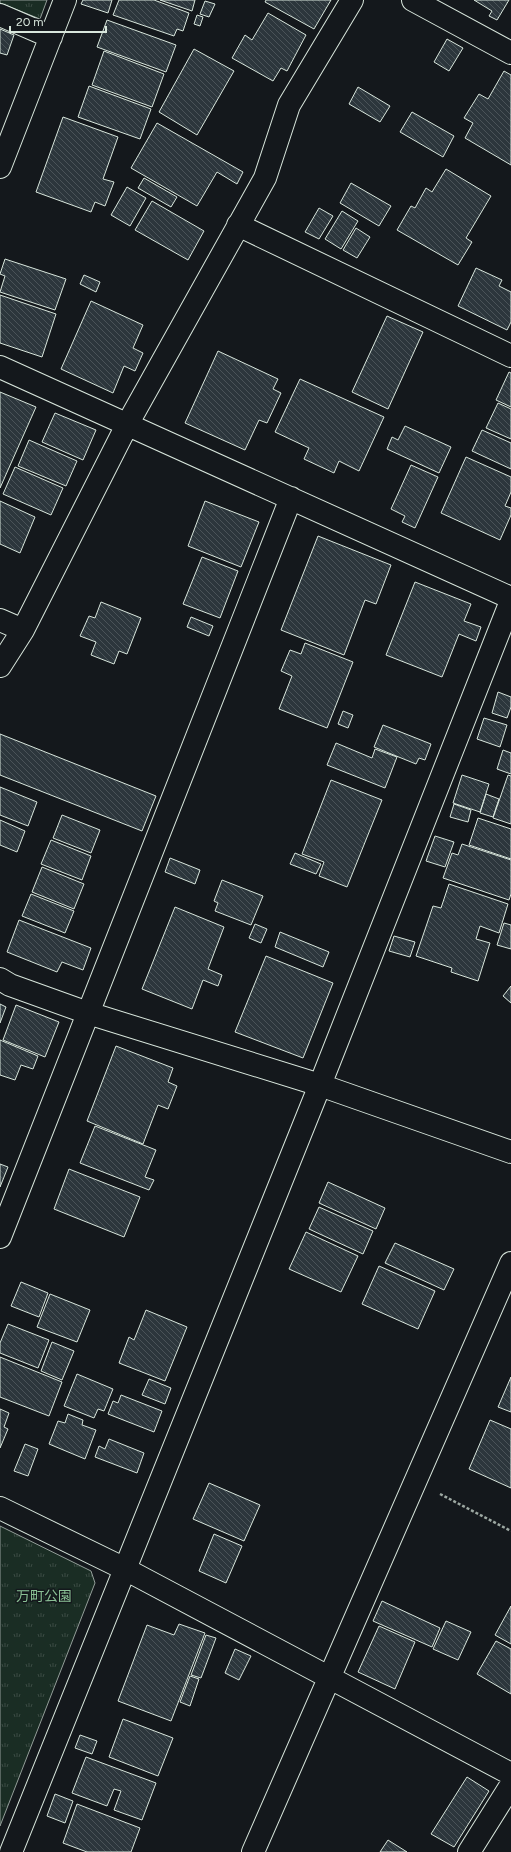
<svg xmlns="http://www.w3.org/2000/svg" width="511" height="1852" font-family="Figtree,'Noto Sans JP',sans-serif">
  <defs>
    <pattern id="park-tufts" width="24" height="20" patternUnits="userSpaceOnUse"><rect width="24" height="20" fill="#1a2d24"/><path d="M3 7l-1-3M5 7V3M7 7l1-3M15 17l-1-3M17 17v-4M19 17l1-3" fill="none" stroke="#3b4b43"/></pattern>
    <pattern id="building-back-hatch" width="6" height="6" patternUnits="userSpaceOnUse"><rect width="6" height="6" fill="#2c363c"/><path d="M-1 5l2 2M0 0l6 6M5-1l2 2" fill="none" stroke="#4a5358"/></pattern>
  </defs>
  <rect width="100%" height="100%" fill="#14181c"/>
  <path fill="url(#park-tufts)" stroke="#939e99" d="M0 0H47L40 19 0 3Z
    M0 1526 91 1571 95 1583 0 1826Z"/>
  <path fill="url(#building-back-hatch)" stroke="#d8e6dc" d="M83 0H112L108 13 81 4Z
    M119 0H154L189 13 183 31 177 29 174 36 113 15Z
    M160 0H195L192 11Z
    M266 0H331L314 29 265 2Z
    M474 0H509L497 20 489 16 492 11Z
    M205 1 215 4 209 17 200 14Z
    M268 13 306 35 287 71 281 68 273 81 232 58 245 35 252 40Z
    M197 15 203 17 200 26 194 24Z
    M107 20 176 45 166 72 97 47Z
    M0 29 14 35 7 55 0 53Z
    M447 39 463 48 449 71 434 62Z
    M194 49 234 71 197 135 159 112Z
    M104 51 164 74 152 107 92 85Z
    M504 71 511 75V165L465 138 473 123 464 118 479 94 488 99Z
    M89 86 151 109 140 139 78 117Z
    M358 87 390 106 380 122 349 104Z
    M412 112 454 136 443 157 400 132Z
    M63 117 118 137 103 179 114 182 105 206 95 202 91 212 36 192Z
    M157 123 243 172 237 184 217 172 197 206 131 168Z
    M446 169 491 196 466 238 472 242 458 265 397 230 411 206 415 208 426 188 432 192Z
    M144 178 177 197 171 207 138 188Z
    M351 183 391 206 379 226 340 203Z
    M127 187 146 198 130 226 111 215Z
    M152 201 204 231 188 260 135 230Z
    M319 208 333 216 319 239 305 232Z
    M342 211 358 221 341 249 325 239Z
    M356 228 370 237 357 258 343 250Z
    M5 259 66 279 55 310 0 292 5 276 0 274Z
    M476 268 502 280 499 286 511 292V322L507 330 458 306Z
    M84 275 100 282 96 292 80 284Z
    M0 295 56 314 42 357 0 343Z
    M91 301 143 325 133 348 143 353 135 371 124 366 113 393 61 369Z
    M387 316 423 332 388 409 352 392Z
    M218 351 278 379 273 389 281 393 267 423 259 420 245 450 185 423Z
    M509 372 511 373V407L496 400Z
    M300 379 384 417 359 471 339 461 334 473 304 459 309 448 275 432Z
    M0 392 36 407 0 488Z
    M498 403 511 409V439L486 428Z
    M55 413 96 430 83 460 42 442Z
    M405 426 451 447 439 473 387 449 392 437 398 440Z
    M482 430 511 443V469L472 451Z
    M29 440 77 461 66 486 18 466Z
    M466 457 511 477V492L505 506 511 508V515L500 540 441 513Z
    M411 465 438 477 415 528 402 522 405 516 391 509Z
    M15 467 63 488 51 515 3 494Z
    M0 501 35 517 20 553 0 544Z
    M205 501 259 522 241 567 188 546Z
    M318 536 391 565 376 604 365 600 344 655 281 630Z
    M202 557 238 571 220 618 183 604Z
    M415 582 471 604 464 621 481 627 476 641 459 634 442 677 386 655Z
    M101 602 141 618 127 654 119 651 114 664 91 655 96 642 80 636 89 616 95 618Z
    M191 617 213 626 209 636 187 627Z
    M305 643 353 662 327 728 279 709 292 676 281 671 290 650 301 654Z
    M498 692 511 697V707L507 718 492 713Z
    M343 711 353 715 348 728 338 724Z
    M484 718 507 725 500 747 477 739Z
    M383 725 431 744 425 760 419 758 416 764 374 747Z
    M0 734 156 796 142 831 0 775Z
    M336 743 372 758 375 749 397 757 385 788 327 765Z
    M503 750 511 753V774L497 769Z
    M462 775 489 784 480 812 453 803Z
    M508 775 511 776V824L493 818Z
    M331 780 382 800 347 887 319 876 324 862 302 854Z
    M0 787 37 802 28 826 0 815Z
    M486 794 499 799 493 817 480 813Z
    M454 804 471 810 468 822 450 817Z
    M62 815 100 830 91 853 53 838Z
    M478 818 511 829V859L469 845Z
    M0 820 25 831 17 852 0 845Z
    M435 836 454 842 445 867 426 861Z
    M51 840 91 856 82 880 41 864Z
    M462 844 511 860V894L509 900 443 878 452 853 458 855Z
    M295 853 321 864 316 874 290 864Z
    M170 858 200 870 195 884 165 872Z
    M42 867 84 884 74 909 32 892Z
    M222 880 263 896 251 925 215 911 218 903 214 901Z
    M449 884 508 904 499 933 480 926 476 939 490 943 478 981 451 972 452 968 416 956 433 906 441 908Z
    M31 894 74 911 65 933 22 916Z
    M175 907 224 927 208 969 222 975 218 986 203 980 192 1009 142 989Z
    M19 920 91 948 83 970 62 962 57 972 7 952Z
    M504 923 511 925V949L497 945Z
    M255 924 267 929 261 943 249 938Z
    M280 932 329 952 323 967 275 947Z
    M394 936 415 942 410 957 389 951Z
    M266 956 333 983 303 1058 235 1032Z
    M511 986V1003L503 996Z
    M0 1004 6 1007 0 1023Z
    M16 1005 59 1022 45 1057 3 1040Z
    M0 1040 38 1056 33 1069 21 1065 15 1080 0 1075Z
    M116 1046 173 1068 168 1082 177 1086 168 1109 158 1105 143 1144 87 1121Z
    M95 1126 156 1150 145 1177 154 1180 149 1190 80 1163Z
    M0 1164 8 1167 0 1187Z
    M69 1169 140 1197 124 1237 54 1209Z
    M328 1182 385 1208 376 1229 319 1203Z
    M319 1207 373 1231 363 1254 309 1229Z
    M306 1232 358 1256 341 1292 289 1269Z
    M395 1243 454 1269 444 1290 385 1263Z
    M379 1266 435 1291 418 1329 362 1304Z
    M21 1282 48 1293 39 1317 11 1306Z
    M50 1294 90 1310 77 1342 37 1327Z
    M146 1310 187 1327 165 1381 119 1363 129 1337 134 1340Z
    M8 1324 49 1340 38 1368 0 1353V1343Z
    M52 1342 74 1351 62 1380 41 1371Z
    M0 1357 62 1382 49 1416 0 1397Z
    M77 1374 113 1389 104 1411 98 1409 94 1418 64 1406Z
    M511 1377V1412L498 1407Z
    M149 1379 171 1388 165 1404 142 1395Z
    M121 1395 162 1411 154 1432 108 1414 113 1401 118 1403Z
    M0 1409 9 1413 4 1427 8 1429 0 1448Z
    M68 1414 83 1420 82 1425 96 1430 85 1459 49 1444 58 1421 65 1423Z
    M490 1420 511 1429V1488L469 1469Z
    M109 1439 144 1453 137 1473 95 1457 99 1446 105 1449Z
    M25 1444 38 1449 28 1476 14 1471Z
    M209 1483 260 1505 244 1541 193 1519Z
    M214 1534 242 1546 226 1583 199 1571Z
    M382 1601 440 1628 432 1647 373 1621Z
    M511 1606V1644L495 1635Z
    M446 1621 471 1632 458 1660 433 1649Z
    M179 1624 205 1633 171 1721 118 1701 147 1625 174 1635Z
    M379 1626 415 1642 395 1689 358 1672Z
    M206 1635 216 1638 201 1678 191 1675Z
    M496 1641 511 1649V1694L477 1674Z
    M235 1649 251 1656 239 1680 225 1673Z
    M190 1676 199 1679 190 1706 180 1702Z
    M123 1719 173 1738 158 1776 109 1757Z
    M80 1735 97 1741 92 1754 75 1748Z
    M86 1757 156 1783 142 1820 114 1810 121 1791 114 1789 107 1806 72 1793Z
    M467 1777 489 1791 454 1847 431 1834Z
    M55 1794 73 1801 65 1823 47 1816Z
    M77 1804 140 1828 131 1852H87L63 1843Z
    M388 1840 407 1852H380Z"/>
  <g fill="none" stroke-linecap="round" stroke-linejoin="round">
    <g stroke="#d8e6dc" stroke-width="24">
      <path id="street" d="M413 0 511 53
        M0 15 51 37
        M0 167 65 0
        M238 225 511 356
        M0 367 511 598
        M0 620 23 630
        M0 666 23 630 128 423 265 178 289 105 352 0
        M0 979 10 985 88 1013 320 1085 511 1152
        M0 1237 291 498
        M0 1508 125 1569 511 1774
        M11 1852 320 1085 511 601
        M253 1852 511 1263
        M469 1852 511 1785"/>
    </g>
    <path stroke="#9da8a2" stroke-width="2.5" stroke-dasharray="3 2" stroke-linecap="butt" d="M440 1494 511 1531"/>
    <use href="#street" stroke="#14181c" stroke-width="22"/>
  </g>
  <g text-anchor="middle" stroke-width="3" stroke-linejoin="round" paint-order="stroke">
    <g font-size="14" fill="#8ac095" stroke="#14181c">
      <text x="44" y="1601">万町公園</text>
    </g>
  </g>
  <path d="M10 26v6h96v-6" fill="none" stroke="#d8e6dc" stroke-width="2"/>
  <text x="16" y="26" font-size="12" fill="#d8e6dc" stroke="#14181c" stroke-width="3" paint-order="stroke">20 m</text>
</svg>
